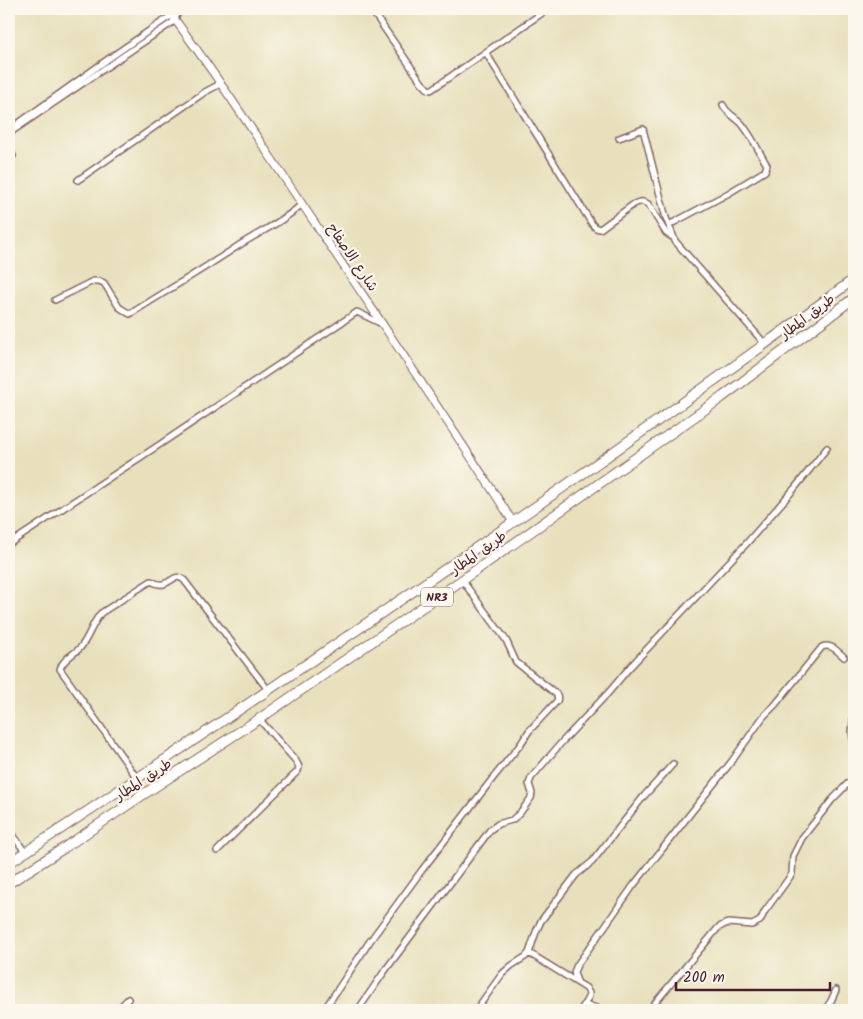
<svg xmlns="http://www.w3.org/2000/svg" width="863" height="1019" font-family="Kalam,'Playpen Sans Arabic',sans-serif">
  <rect width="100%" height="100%" fill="#fbf7ec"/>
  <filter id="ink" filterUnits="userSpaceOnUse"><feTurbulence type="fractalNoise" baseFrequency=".02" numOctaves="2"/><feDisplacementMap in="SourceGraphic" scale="10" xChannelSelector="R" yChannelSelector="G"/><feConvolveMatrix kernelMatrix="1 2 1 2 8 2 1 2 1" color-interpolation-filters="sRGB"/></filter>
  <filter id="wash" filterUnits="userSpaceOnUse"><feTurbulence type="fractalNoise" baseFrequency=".0096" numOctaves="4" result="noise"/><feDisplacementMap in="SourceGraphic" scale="20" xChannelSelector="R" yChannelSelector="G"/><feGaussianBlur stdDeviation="1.12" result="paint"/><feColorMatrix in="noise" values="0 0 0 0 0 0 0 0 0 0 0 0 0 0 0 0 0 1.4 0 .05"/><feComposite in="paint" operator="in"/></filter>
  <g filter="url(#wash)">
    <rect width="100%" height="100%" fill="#e8e0bc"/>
  </g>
  <g filter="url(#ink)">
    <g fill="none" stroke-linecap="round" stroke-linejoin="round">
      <g stroke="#81635e" stroke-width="8">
        <path id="street" d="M371 9 422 83 428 89 431 90 548 9
          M174 18 177 15 180 9
          M486 53 592 224 596 228 600 229 634 204C640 201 643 201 648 204L666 233 674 238 675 241 765 344
          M9 130 111 57 172 15
          M9 135 14 130 176 20
          M619 138 643 129 666 218 674 238
          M9 149 13 156 9 160
          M78 180 205 92 220 84
          M669 225 727 194 765 171 767 165C759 152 752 136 742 124 736 117 727 114 723 105
          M55 300 93 281H99L104 283 119 307 125 311 130 314C165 292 200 271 235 248 257 233 282 223 302 204
          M9 544 159 445 357 312 382 324
          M854 714 852 732 854 743
          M137 778 60 669C63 659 73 655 80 648 89 638 92 623 101 613L151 581C171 592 171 570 184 580L269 691
          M9 829 25 852
          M217 851 298 771 299 767 296 761 259 719
          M529 953 586 988 589 993V996L581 1010
          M578 983 575 976 574 972 577 965 603 929 633 886 732 761 763 717 775 705 822 647C831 643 837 651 844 657
          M584 1004 603 1010
          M117 1010 128 999
          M324 1010 370 941 422 870 493 778 520 745 529 731 557 701C558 698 558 695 555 693L516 662 506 640 462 580
          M358 1010 384 972 490 830 498 824 512 820 520 813 531 798 532 793 529 784 531 778 562 742 609 692 630 667 746 544 794 489 827 448
          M476 1010 502 974 511 966 525 957 529 953 536 932 541 921 576 875 592 862 644 796 673 764
          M649 1010 718 928 725 924 729 923 752 925 760 921 765 911 792 874 793 856 802 838 832 800 854 777
          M825 1010 831 1001 836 990"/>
      </g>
      <g stroke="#81635e" stroke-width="9">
        <path id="secondary" d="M167 9C215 72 258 139 302 204 373 310 444 415 513 522"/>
      </g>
      <g stroke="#81635e" stroke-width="11">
        <path id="highway" d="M9 863C186 747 361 628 535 507 642 432 749 357 854 279
          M9 883 64 848 144 794 259 719 462 580 721 398 854 298"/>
      </g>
      <use href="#street" stroke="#fff" stroke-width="5"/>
      <use href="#secondary" stroke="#fff" stroke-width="7"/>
      <use href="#highway" stroke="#fff" stroke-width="9"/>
    </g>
  </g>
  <g text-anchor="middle" stroke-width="4.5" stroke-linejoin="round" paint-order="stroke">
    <rect fill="#fbf7ec" stroke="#7f6065" stroke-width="1" x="421" y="587.5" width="32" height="19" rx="4"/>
    <g font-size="12" font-weight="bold" fill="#4a1f2b">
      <text x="437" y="601">NR3</text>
    </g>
    <g font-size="14" fill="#4a1f2b" stroke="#fbf7ec">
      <text transform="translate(353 257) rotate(56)" y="5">شارع الاصفاح</text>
      <text transform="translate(807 316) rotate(-37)" y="5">طريق المطار</text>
      <text transform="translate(478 552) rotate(-35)" y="5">طريق المطار</text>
      <text transform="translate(143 779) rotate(-33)" y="5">طريق المطار</text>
    </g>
  </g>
  <rect width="863" height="1019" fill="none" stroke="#fbf7ec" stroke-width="30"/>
  <path d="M676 982v8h154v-8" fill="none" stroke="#4a1f2b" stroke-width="2.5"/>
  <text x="683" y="982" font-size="15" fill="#4a1f2b" stroke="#fbf7ec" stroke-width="4" paint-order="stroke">200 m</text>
</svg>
